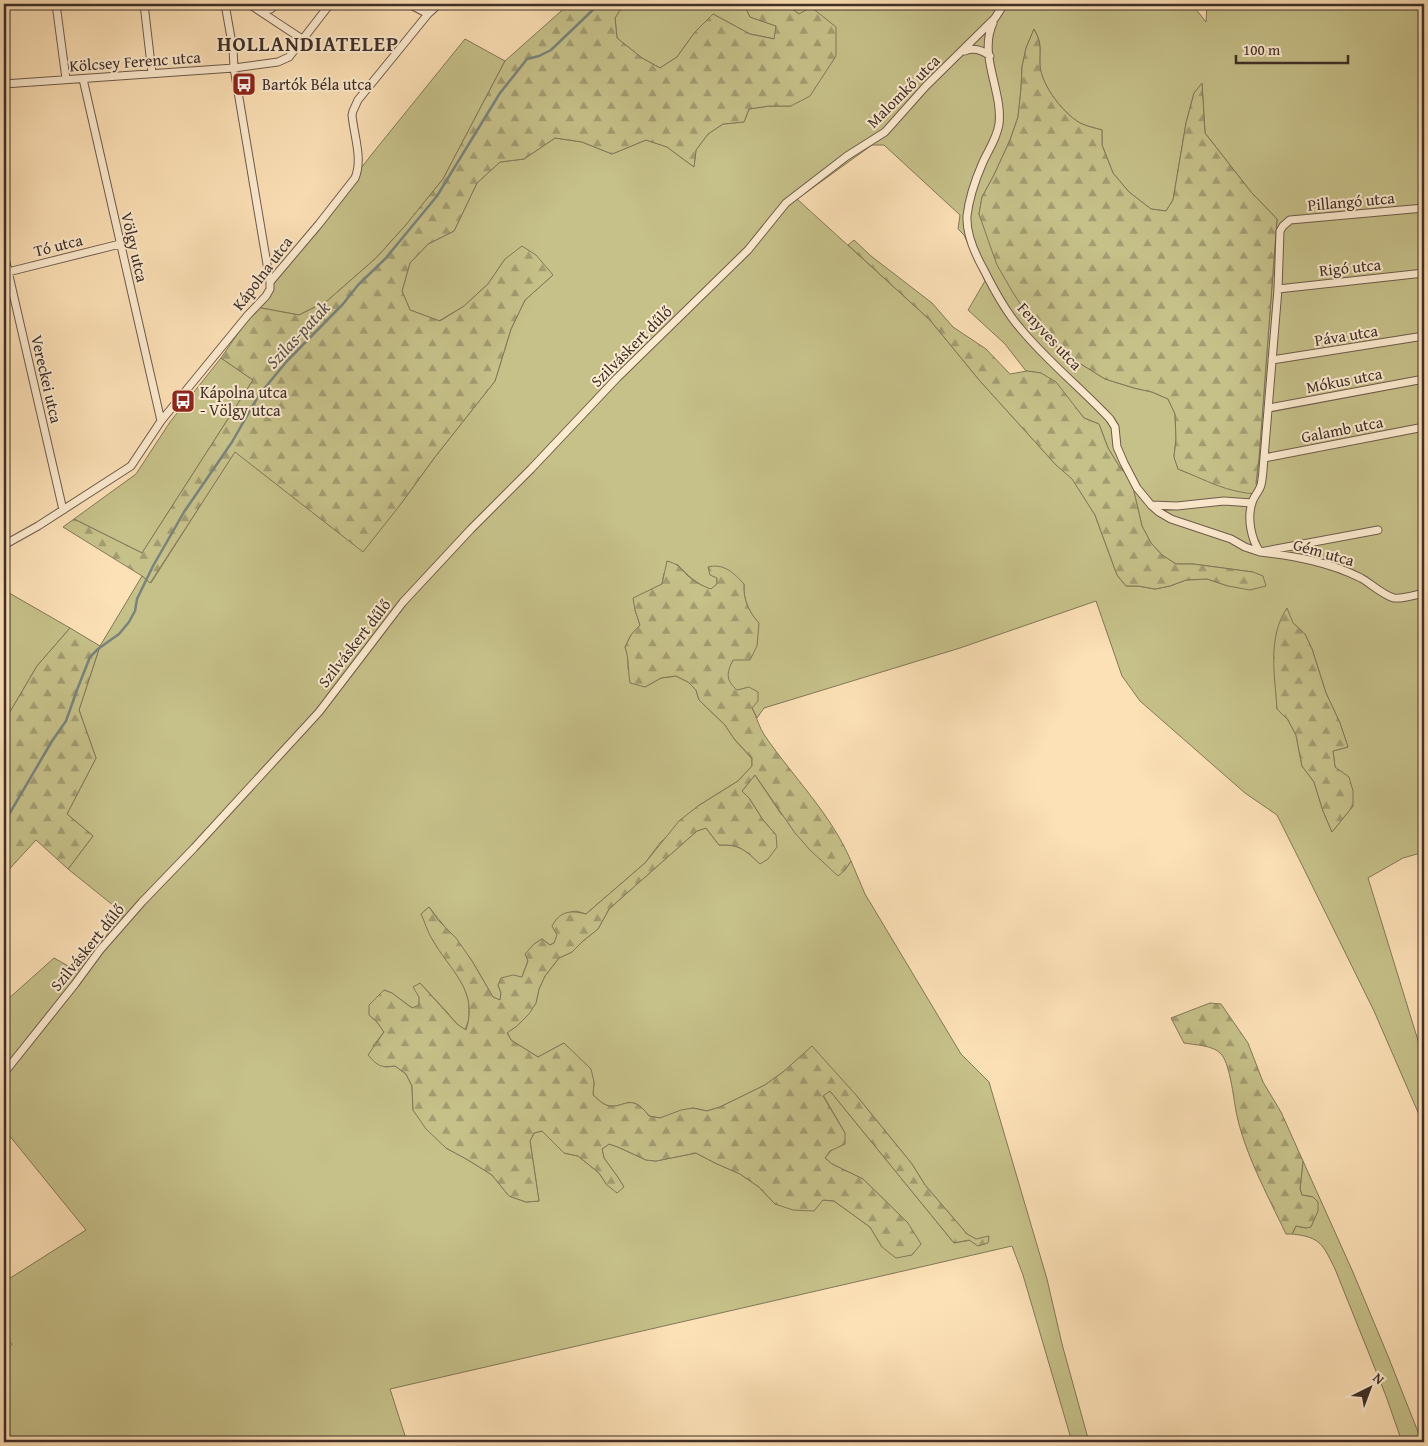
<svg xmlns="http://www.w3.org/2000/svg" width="1428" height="1446" font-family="'Gentium Book Plus',serif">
  <defs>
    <pattern id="forest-firs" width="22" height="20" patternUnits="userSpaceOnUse" patternTransform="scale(1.25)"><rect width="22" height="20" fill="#c6c089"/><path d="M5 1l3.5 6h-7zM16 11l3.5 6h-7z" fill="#a29c70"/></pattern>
  </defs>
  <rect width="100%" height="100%" fill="#fce0b6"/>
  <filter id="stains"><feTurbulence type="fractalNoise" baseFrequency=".004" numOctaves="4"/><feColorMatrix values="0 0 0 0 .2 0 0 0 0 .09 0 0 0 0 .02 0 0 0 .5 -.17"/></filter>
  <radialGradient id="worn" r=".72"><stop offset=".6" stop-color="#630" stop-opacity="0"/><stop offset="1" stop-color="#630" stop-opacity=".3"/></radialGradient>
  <path fill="#c6c089" stroke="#827859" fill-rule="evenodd" d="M624 4H744L750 17 776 26 775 39 750 34 713 14 695 32 677 57 660 68 642 58 617 38 615 18Z
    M786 4H1192L1206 22 1207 4H1417C1426 12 1424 24 1424 36L1422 38 1424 41V852L1403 858 1368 878 1424 1060V1126L1374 1011 1301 863 1277 815 1245 793 1140 701 1122 676 1096 601 960 648 764 708 757 718 752 708 729 683 727 671 733 660 759 624C749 612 743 600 744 584L717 578V584L711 590C697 584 687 575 677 564L664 573 662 584 635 610 640 625 631 635 625 647 628 656V669L645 687 661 678 676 676 688 682 696 690 699 700 725 725 735 740 752 759V766L738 781 698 806 660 843 645 863 586 914 576 911 567 913 554 943 550 945 542 939 534 944 522 977 498 985 501 993 500 1001 493 997 472 961 429 907 421 914 464 987 469 1002V1019L465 1030 457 1024 446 1011 420 983 419 1006 412 1008 392 993 384 990 376 998 369 1015 377 1022 384 1032 373 1046 385 1067 395 1066 406 1074 412 1086 413 1110 446 1148 468 1160 492 1175 509 1196 526 1202 539 1201 530 1141 534 1133 542 1131 564 1153 578 1156 599 1173 607 1185 624 1187 617 1176 604 1158 602 1149 609 1144 618 1147 646 1160 656 1161 696 1153 715 1163 740 1174 759 1187 775 1204 823 1200 834 1201 870 1227 882 1247 908 1223 863 1179 832 1164 825 1158 845 1133 823 1095 830 1091 954 1243 976 1239 967 1234 925 1185 912 1164 856 1095 783 1072 765 1085 720 1107 707 1111 693 1108 660 1118 649 1116C630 1090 623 1111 606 1105 601 1103 596 1098 593 1095L594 1082 564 1043 538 1057 511 1040 507 1032 517 1026 536 1003 539 989 545 976 559 958 572 952 583 941 598 929 609 909 697 831 706 828 719 845C740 844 745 850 760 864L776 835 763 820 749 798 742 791 755 775 781 814 845 870 851 861 865 894 961 1054 989 1082 1047 1279 1062 1344 1089 1442H1072L1023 1275 1012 1246 390 1389 407 1442H4V1354L12 1344 4 1336V1282L86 1230 4 1129V997L7 1000 54 958 77 971 124 914 68 869 93 836 67 814 96 758 79 710 100 646 142 576 151 583 235 451 330 526 400 505 435 457 495 381 511 329 525 300 553 275 505 259 488 284 464 306 439 321 410 310 402 291 410 263 428 244 454 231 477 183 500 162 524 159 555 138 582 142 612 154 646 140 667 147 694 167 696 150 708 134 723 124 744 122 749 109 769 106H791L799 14ZM1034 29C1043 44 1039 51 1040 67 1042 86 1063 113 1080 123 1086 126 1095 128 1102 130V145L1113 173 1129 192 1151 209 1166 211 1173 200 1186 123 1194 93 1202 84 1205 133 1251 192 1277 219 1259 458 1256 483 1193 475 1178 469 1174 456 1176 439 1175 414 1168 399 1152 392 1134 388 1105 379 1081 364 1053 344 1028 316 979 214 982 197 994 175 1010 140 1018 117 1021 89 1022 67 1026 48ZM872 145H884L960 215 958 229 964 235 985 281 968 310 1005 344 1026 371 1041 373 1070 401 1084 418 1099 424 1108 448 1119 466 1131 479 1142 526 1151 543 1162 555 1176 564H1193L1253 572 1228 586 1207 579 1186 580 1170 586 1155 589 1138 586H1126L1117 575 1095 515 1072 478 1056 465 980 381 930 320 797 199ZM1293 623 1305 634 1312 649 1326 693 1340 723 1348 747 1333 751 1335 767 1353 806 1332 832 1323 811 1314 782 1302 766 1296 735 1288 720 1277 709 1276 688Z
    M465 39 505 61 443 179 405 226 376 258 327 301 299 315 256 307 278 275 372 154Z
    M221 358 253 380 142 553 74 519 136 474 170 422Z
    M4 590 70 628 37 666 4 722Z
    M1303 1161 1352 1270 1388 1356 1422 1442H1402L1386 1396 1335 1269C1323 1245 1321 1237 1292 1234L1296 1226 1306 1228 1313 1197 1302 1195 1300 1189Z"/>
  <path fill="url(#forest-firs)" stroke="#827859" d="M569 4H624L615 18 617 38 642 58 660 68 677 57 695 32 713 14 750 34 774 39 776 26 750 17 744 4H786L799 14 811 7 836 27V56L810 96 791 106H769L749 109 744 122 723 124 708 134 696 150 694 167 667 147 646 140 612 154 582 142 555 138 524 159 500 162 477 183 454 231 428 244 410 263 402 291 410 310 440 321 464 306 488 284 505 259 522 246 536 255 553 275 525 300 511 329 495 381 435 457 400 505 363 552 235 452 150 583 142 576 63 527 74 519 142 553 253 380 221 358 256 307 299 315 327 301 376 258 405 226 443 179 505 61Z
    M1034 29C1043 46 1039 49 1040 66 1042 86 1063 113 1080 123 1086 126 1095 128 1102 130V145L1113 173 1129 192 1151 209 1166 211 1173 200 1186 123 1194 93 1202 83 1205 133 1251 192 1277 219 1259 458 1256 483 1258 494C1227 493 1206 480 1178 469L1174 457 1176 439 1175 414 1168 399 1152 392 1134 388 1105 379 1081 364 1053 344 1028 316 1012 291 997 265 987 237 979 214 982 197 994 175 1010 140 1018 117 1021 89 1022 67 1026 48Z
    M854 240 871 256 932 303 953 327 986 349 1010 374 1027 371 1041 373 1056 382 1084 418 1099 424 1108 448 1119 466 1131 479 1142 526 1151 543 1162 555 1176 564H1193L1253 572 1263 576 1266 586 1250 590 1228 586 1207 579 1186 580 1170 586 1155 589 1138 586H1126L1117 575 1095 515 1072 479 1056 465 980 381 930 320 848 245Z
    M667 561C678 564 679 567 687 575 693 581 702 586 711 589L717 584V578L710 575 708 567C724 563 734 573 744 584 743 600 749 612 759 623L757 646 750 660H733C726 674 726 680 737 690L749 687 758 692V701L752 708C757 717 759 728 765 736 794 778 831 814 851 861L845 870 838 876 810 850 795 833 755 775 742 791 749 798 763 820 776 835 777 847 768 859 760 864C745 850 740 844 719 845L706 828 697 831 609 909 598 929 583 941 572 952 559 958 545 976 539 989 536 1003 529 1014 517 1026 507 1033 511 1040 538 1057 564 1043 591 1069 594 1082 593 1095C597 1098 601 1103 606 1105 623 1111 630 1090 649 1116L660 1118 681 1110 693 1108 707 1111 720 1107 765 1085 783 1072 812 1046 856 1095 912 1164 925 1185 967 1234 976 1239 989 1236 988 1243 978 1246 969 1240 954 1243 830 1091 823 1096 845 1133V1144L830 1151 825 1158 832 1164 863 1179 908 1223 921 1244 912 1255 896 1258 882 1247 870 1227 834 1201 823 1200 814 1211 793 1210 775 1204 759 1187 740 1174 715 1163 696 1153 656 1161 646 1160 618 1147 609 1144 602 1149 604 1158 617 1176 624 1187 617 1193 607 1185 599 1173 578 1156 564 1153 542 1131 534 1133 530 1141 539 1201 526 1202 509 1196 492 1175 468 1160 446 1148 426 1129 413 1110 412 1086 406 1074 395 1066C380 1068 378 1066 368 1055L384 1032 377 1022 369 1015V1005L384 990 392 993 412 1008 419 1005V997L413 987 420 983 457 1024 466 1030C479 990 450 971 432 939 427 931 425 922 421 914L429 907 438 920 456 938 472 961 493 997 500 1000 501 993 498 985 501 978 513 975 522 977 528 961 525 954 534 944 542 939 550 945 554 943 557 935 552 926C560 911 570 910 586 914L645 863 679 821 698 806 738 781 752 766V758L735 740 725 725 699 700 696 690 688 682 676 676 661 678 645 687 630 683C628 671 629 658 625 647L631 635 640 625 635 610 633 598 662 584Z
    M1287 608 1293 623 1305 634 1312 649 1326 693 1340 723 1348 747 1333 751 1335 767 1349 777 1353 791V806L1332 832 1323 811 1314 782 1302 766 1296 735 1288 720 1277 709C1275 675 1267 638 1287 608Z
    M70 628 100 646 79 710 96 758 67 814 93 836 68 869 36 840 4 875V722L37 666Z
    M1210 1003 1221 1004 1248 1043 1263 1082 1281 1112 1303 1161 1300 1189 1302 1195 1313 1197 1318 1202V1211L1311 1227 1306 1228 1296 1226 1292 1234H1286C1268 1196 1241 1147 1235 1105 1233 1093 1229 1062 1221 1054 1213 1045 1195 1045 1184 1043L1171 1018Z"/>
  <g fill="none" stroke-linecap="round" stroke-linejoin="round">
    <path stroke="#79837d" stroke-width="2.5" d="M4 823 52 741 66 721 77 690 90 657 98 649 119 634 129 622 135 611 137 599 153 566 184 512 232 442 259 395 287 361 343 304 358 285 385 259 437 196 500 93 527 59 539 56 551 50 599 4"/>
    <g stroke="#6e5b4c" stroke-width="9">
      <path id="minor" d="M56 4 66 79
        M144 4 152 73
        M249 4 302 39
        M409 4 428 14
        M260 11 271 9 275 4
        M993 23C978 55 1003 91 999 124 997 138 989 149 983 162 976 178 969 198 967 216 966 235 975 254 984 270 994 290 1005 311 1020 328 1047 361 1081 388 1110 419L1115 427 1117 447 1124 463 1137 488 1151 505 1159 512 1171 519 1231 539 1245 547 1260 552 1378 530
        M965 51C974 47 982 50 990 56
        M83 79 161 421
        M4 84 234 68 278 62 289 57 330 4
        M1424 208 1290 220 1283 226 1280 231 1278 289 1264 458C1263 467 1263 477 1261 485 1259 492 1253 497 1252 503 1247 518 1251 539 1260 552 1295 556 1329 562 1361 578 1370 583 1384 596 1394 598 1403 599 1415 595 1424 593
        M4 254 63 510
        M4 273 120 244
        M270 282 319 224 355 178C363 159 354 136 352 115L353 111 358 100 428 14 439 4
        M1278 289 1424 273
        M1272 360 1424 336
        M1269 408 1424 379
        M1264 458 1424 427
        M1151 505 1177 506 1224 501 1252 503
        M4 545 38 526 131 466 161 421 247 316 266 296 270 289V282L234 68 233 49 225 4
        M4 1073 75 984 100 950 142 902 194 848 319 712 403 602 471 529 531 469 617 378 748 250 786 203 847 156 885 132 926 86 995 18 1004 4"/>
    </g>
    <use href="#minor" stroke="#fdebd0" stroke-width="7"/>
  </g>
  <defs>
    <g id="bus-square" transform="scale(1.25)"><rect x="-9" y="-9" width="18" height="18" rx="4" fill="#8f2418" stroke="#fdebd0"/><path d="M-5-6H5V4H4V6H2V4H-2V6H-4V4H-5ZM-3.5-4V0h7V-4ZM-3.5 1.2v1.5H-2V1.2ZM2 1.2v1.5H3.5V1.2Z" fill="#fff"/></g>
  </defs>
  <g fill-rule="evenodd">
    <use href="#bus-square" x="244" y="84"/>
    <use href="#bus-square" x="183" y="401"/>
  </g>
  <g text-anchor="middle" stroke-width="4" stroke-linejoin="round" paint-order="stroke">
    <g font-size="16" fill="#3e2f29" stroke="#fdebd0">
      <text transform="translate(135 61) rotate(-4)" y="6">Kölcsey Ferenc utca</text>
      <text transform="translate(903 91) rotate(-45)" y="6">Malomkő utca</text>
      <text transform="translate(1351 201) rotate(-5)" y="6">Pillangó utca</text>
      <text transform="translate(58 245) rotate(-14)" y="6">Tó utca</text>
      <text transform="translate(135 247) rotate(77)" y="6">Völgy utca</text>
      <text transform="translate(1350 267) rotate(-6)" y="6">Rigó utca</text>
      <text transform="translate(262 273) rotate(-53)" y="6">Kápolna utca</text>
      <text transform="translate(1346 335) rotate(-9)" y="6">Páva utca</text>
      <text transform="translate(1050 336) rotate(47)" y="6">Fenyves utca</text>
      <text transform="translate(631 346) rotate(-45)" y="6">Szilváskert dűlő</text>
      <text transform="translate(47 379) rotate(77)" y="6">Vereckei utca</text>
      <text transform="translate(1344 380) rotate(-11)" y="6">Mókus utca</text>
      <text transform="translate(1342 429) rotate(-11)" y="6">Galamb utca</text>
      <text transform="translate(1324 552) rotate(16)" y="6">Gém utca</text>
      <text transform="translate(354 643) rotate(-52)" y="6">Szilváskert dűlő</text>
      <text transform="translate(87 947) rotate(-51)" y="6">Szilváskert dűlő</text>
    </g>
    <g font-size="16" fill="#3e2f29" stroke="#fdebd0" text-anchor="start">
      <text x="262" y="90">Bartók Béla utca</text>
      <text x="200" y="398">Kápolna utca<tspan x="200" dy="18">- Völgy utca</tspan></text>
    </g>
    <g font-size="18" font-style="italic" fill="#56524c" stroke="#fdebd0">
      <text transform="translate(298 335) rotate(-47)" y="6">Szilas-patak</text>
    </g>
    <g font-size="21" font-weight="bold" letter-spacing="1" fill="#3e2f29" stroke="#fdebd0">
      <text x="308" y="51">HOLLANDIATELEP</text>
    </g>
  </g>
  <rect width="1428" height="1446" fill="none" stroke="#fce0b6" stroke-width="20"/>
  <rect x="5" y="5" width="1418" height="1436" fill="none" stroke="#3e2f29" stroke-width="2.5"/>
  <rect x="10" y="10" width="1408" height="1426" fill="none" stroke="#3e2f29"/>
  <g transform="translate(1370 1388) rotate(42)" stroke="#fdebd0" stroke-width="4" paint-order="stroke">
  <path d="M0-4L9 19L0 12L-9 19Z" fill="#3e2f29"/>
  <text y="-8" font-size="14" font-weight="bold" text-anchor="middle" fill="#3e2f29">N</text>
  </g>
  <path d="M1236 55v8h112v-8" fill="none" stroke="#3e2f29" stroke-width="2.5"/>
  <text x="1243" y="55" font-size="15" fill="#3e2f29" stroke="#fdebd0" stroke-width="4" paint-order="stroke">100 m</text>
  <rect width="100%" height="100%" filter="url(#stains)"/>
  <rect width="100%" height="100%" fill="url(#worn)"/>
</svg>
